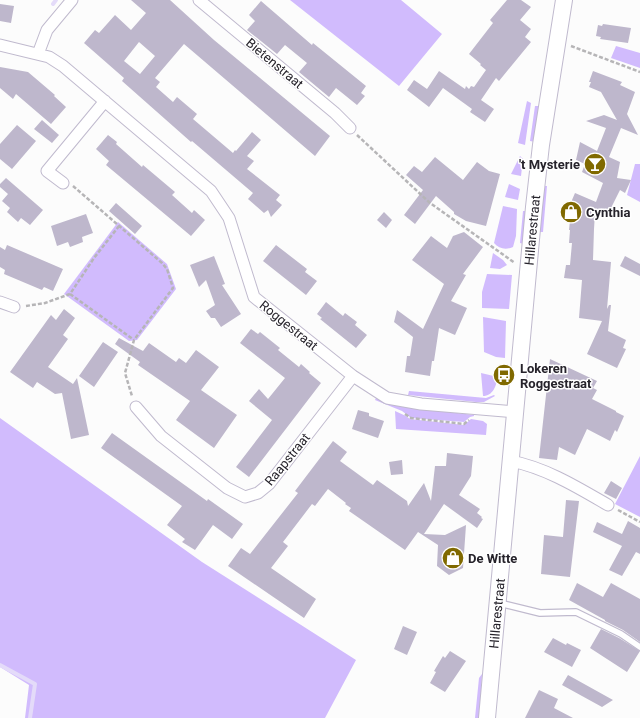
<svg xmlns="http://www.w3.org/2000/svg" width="640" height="718" font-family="Roboto,sans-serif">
  <rect width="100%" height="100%" fill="#fcfcfc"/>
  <path fill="#d1bbfd" d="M290 0H401L442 34 399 86Z
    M616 46 640 53V68L611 58Z
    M527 101 531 103 525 145 518 143Z
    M535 106H540L535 142 530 141Z
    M520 156 523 159 521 176 511 174Z
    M635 164H640V202L627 195Z
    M509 184 520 189 518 200 505 197Z
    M543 186H547L543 232H538Z
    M503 206 517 209 516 236 513 247C506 250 499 249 494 243Z
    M523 211H528L524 244 520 243Z
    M118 222 167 264 176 289 137 340 129 341 64 294Z
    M493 253 503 260 507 265 500 269 490 268Z
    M487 274 512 275 509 309 482 308V292Z
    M483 317 506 321 505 358 496 357 484 352Z
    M481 373 498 377C496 386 493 396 483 396Z
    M409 391 486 398 494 395 495 396 484 402H476L408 395Z
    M376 398 396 405 407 407 474 415V416L470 417 464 422 411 418 402 411 375 400Z
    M395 411 406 416 410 419 464 425 471 419 483 421 487 424 486 435 396 429Z
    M0 418 202 562 356 660 325 718H25L29 685 0 667Z
    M640 456V517L615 504Z
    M482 674 480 718H475L479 678Z"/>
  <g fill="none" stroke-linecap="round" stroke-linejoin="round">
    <path stroke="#e4dbf9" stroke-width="4" d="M53 4 56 0
      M0 665 35 684 30 718"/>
  </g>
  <path fill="#beb7cc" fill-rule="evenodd" d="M131 0H170L214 40 330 136 315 156 184 44 155 78 160 82 156 87 173 102 177 97 197 114 193 119 233 153 235 150 236 151 252 132 261 140 247 156 254 161 247 169 280 195 276 200 282 205 271 217 268 210 264 213 248 199 253 193 192 141 191 142 122 81 124 78 84 43 95 30 99 33 115 15 131 30 146 13ZM139 42 155 56 140 74 124 61Z
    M507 0H521L531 7 520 20 531 29 525 37 531 42 499 81 496 78 481 100 494 109 485 122 470 112 472 109 443 88 429 107 407 90 414 80 427 89 439 71 465 89 466 86 469 89 471 86 474 87 486 70 480 65 481 64 469 54 493 23 490 20Z
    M261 1 312 45 313 43 366 86 361 93 365 96 357 105 336 88 329 97 299 72 307 63 285 45 277 54 247 30 255 21 249 15Z
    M0 4 14 6 11 23 0 21Z
    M603 24 631 28 628 43 600 39 601 37 596 36 598 25 602 26Z
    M0 67 28 72 55 95 54 96 66 107 51 124 16 94 13 99 0 88Z
    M593 71 622 82 620 85 635 92 627 114 638 135 621 128 609 157 620 162 617 178 631 180 625 193 620 190 606 218 595 213 594 229 593 260 611 262 607 309 609 305H611L608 331 626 340 623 348 626 349 617 368 587 354 602 321 579 318 582 280 564 278 566 265H570L572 243H569L570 230H569L572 200 575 193 596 202 603 183 582 172 585 164 576 160 580 142 597 151 606 128 586 121 604 115 617 120 601 92 589 87 591 82H589Z
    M42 120 59 135 52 143 34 129Z
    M17 125 36 141 12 169 0 159V144Z
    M108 135 117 142 116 144 142 167 143 165 175 192 172 195 192 213 194 210 205 220 191 236 106 165 109 161 96 149Z
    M435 157 463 180 477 162 489 171 500 174 486 226 466 221 454 214V212L436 196 415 224 404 215 423 190 406 175 414 166 422 172Z
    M6 178 43 210 30 225 21 218 18 222 7 212 10 208 2 201 8 194 0 187V184Z
    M116 203 142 226 135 234 109 211Z
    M384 212 392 220 386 228 377 220Z
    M86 214 93 233 82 237 83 242 70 247 68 242 57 246 51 226Z
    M464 232 483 247 463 274 466 275 451 301 467 308 455 335 439 328 434 361H432L430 376 405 372 407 356H410L413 337 394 322 397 310 423 329 444 284 412 260 431 236 447 248 453 236Z
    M7 245 63 269 53 291 44 287 42 290 4 274 5 270 0 267V247L5 250Z
    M276 245 307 269 305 272 317 281 306 295 263 261Z
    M214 256 225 284 222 285 241 314 221 327 215 318H211L206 311 215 305 206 280 199 287 190 265Z
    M625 256 640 264V276L620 266Z
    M326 302 343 316 345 313 357 322 355 325 367 335 356 348 320 319 322 318 317 314Z
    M64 309 75 318 63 335 68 339 48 367 73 384 77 378 89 435 71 439 62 393 55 394 37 382 33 388 10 372 51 315 56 320Z
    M251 329 258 334 260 332 280 348 278 350 299 367 301 364 310 372 309 373 321 383 249 477 236 467 272 420 249 401 259 389 268 399 285 378 240 343Z
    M119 338 143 351 149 343 176 362 179 358 186 363 196 350 219 367 201 390 237 415 214 448 176 420 190 401 138 365 140 362 115 344Z
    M103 342 118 352 94 387 79 376Z
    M550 359 597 381 593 388 597 390 592 399 616 411V412L624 416 617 432 615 430 610 441 587 429 575 455 559 447 557 460 539 458Z
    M358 410 369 413V416L384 421 378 438 352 429Z
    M112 433 207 501 208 499 243 524 232 539 213 525 195 550 182 542 185 539 167 525 182 506 101 448Z
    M333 441 347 452 340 461 373 485 377 480 407 501 408 506 424 483 431 501 435 466H446L447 453 473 456 471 476 459 495 480 509 477 513 482 517 481 518 483 519 477 528 444 504 424 534 445 535 466 525 463 568 449 575 437 566 438 545 418 532 405 550 349 511 351 508 345 504 346 503 328 489 315 506 312 504 283 542 288 546 271 568 316 599 304 618 228 566 241 548 250 554 298 493 295 491Z
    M402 460 403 474 391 475 389 462Z
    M611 481 622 488 616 499 604 493Z
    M566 500 579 501 570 577 541 574 544 535 563 537Z
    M628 521 640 528V554L636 552 622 576 609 570 622 546 593 532 597 522 622 534Z
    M577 583 603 597 611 583 640 599V642L623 630 605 621V620L569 600Z
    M403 626 417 632 407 655 394 649Z
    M601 629 619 638 640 651 627 672 590 648Z
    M553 638 566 645 567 643 581 650 572 667 544 652Z
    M450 651 466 661 445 692 430 683 436 672 434 671 443 656 445 658Z
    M568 675 613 700 602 707 562 685Z
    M539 690 558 699 554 708 573 718H525Z"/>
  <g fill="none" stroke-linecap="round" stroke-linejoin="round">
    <g stroke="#c0bace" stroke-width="8">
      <path id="lane" d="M499 603 540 613 576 612 621 634 640 647"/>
    </g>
    <g stroke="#c0bace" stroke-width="13">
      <path id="street" d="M199 0 335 113 350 128
        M0 45 49 57 63 66 211 191 229 218 254 297 353 376 387 398 421 404 515 412
        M38 54 47 30 72 0
        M63 183 47 171 105 101
        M0 302 14 307
        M136 407 161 436 227 488 245 497 258 493 269 484 353 376
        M511 461C546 468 577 487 608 505"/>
    </g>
    <g stroke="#c0bace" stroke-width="18">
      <g id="secondary">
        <path id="s1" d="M487 718 534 207 541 145 564 0"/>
      </g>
    </g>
    <path stroke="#b6b5b7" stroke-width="2.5" stroke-dasharray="4 2" stroke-linecap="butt" d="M571 46 640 72
      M357 135 430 203 515 263
      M73 186 162 263 167 269 173 288 134 340 125 373 132 396
      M70 294 134 340
      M26 306 45 303 70 294 94 258 119 226
      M405 414 411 418 464 424 469 420
      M618 510 640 522"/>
    <use href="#lane" stroke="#fff" stroke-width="5.5"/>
    <use href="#street" stroke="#fff" stroke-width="11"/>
    <use href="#secondary" stroke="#fff" stroke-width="16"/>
  </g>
  <defs>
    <g id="bar-disc" transform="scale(1.15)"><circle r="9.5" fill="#806900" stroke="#fff"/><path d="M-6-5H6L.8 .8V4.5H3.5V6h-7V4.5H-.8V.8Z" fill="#fff"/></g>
    <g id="shop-disc" transform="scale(1.15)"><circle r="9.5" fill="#806900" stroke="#fff"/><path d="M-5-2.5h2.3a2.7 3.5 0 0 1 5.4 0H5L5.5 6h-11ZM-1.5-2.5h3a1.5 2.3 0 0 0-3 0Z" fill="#fff"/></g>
    <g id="bus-disc" transform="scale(1.15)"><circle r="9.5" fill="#806900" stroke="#fff"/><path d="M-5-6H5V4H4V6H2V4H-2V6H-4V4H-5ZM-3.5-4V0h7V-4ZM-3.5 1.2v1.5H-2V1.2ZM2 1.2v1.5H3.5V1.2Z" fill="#fff"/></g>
  </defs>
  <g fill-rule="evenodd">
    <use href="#bar-disc" x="595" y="164"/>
    <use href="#shop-disc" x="571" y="212"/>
    <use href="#bus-disc" x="504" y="375"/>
    <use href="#shop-disc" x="453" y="558"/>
  </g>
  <g text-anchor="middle" stroke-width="3" stroke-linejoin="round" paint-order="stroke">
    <g font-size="13" fill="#26232b" stroke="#fff">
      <text transform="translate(275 63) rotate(40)" y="5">Bietenstraat</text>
      <text dy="5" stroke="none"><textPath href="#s1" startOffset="490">Hillarestraat</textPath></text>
      <text transform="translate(289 325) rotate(39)" y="5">Roggestraat</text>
      <text transform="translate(287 459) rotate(-51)" y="5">Raapstraat</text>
      <text dy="5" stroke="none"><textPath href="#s1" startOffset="105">Hillarestraat</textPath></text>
    </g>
    <g font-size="13" font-weight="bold" fill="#26232b" stroke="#fff" text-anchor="start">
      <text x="580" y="169" text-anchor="end">'t Mysterie</text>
      <text x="586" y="217">Cynthia</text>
      <text x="520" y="373">Lokeren<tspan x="520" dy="15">Roggestraat</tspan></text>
      <text x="468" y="563">De Witte</text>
    </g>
  </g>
</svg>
